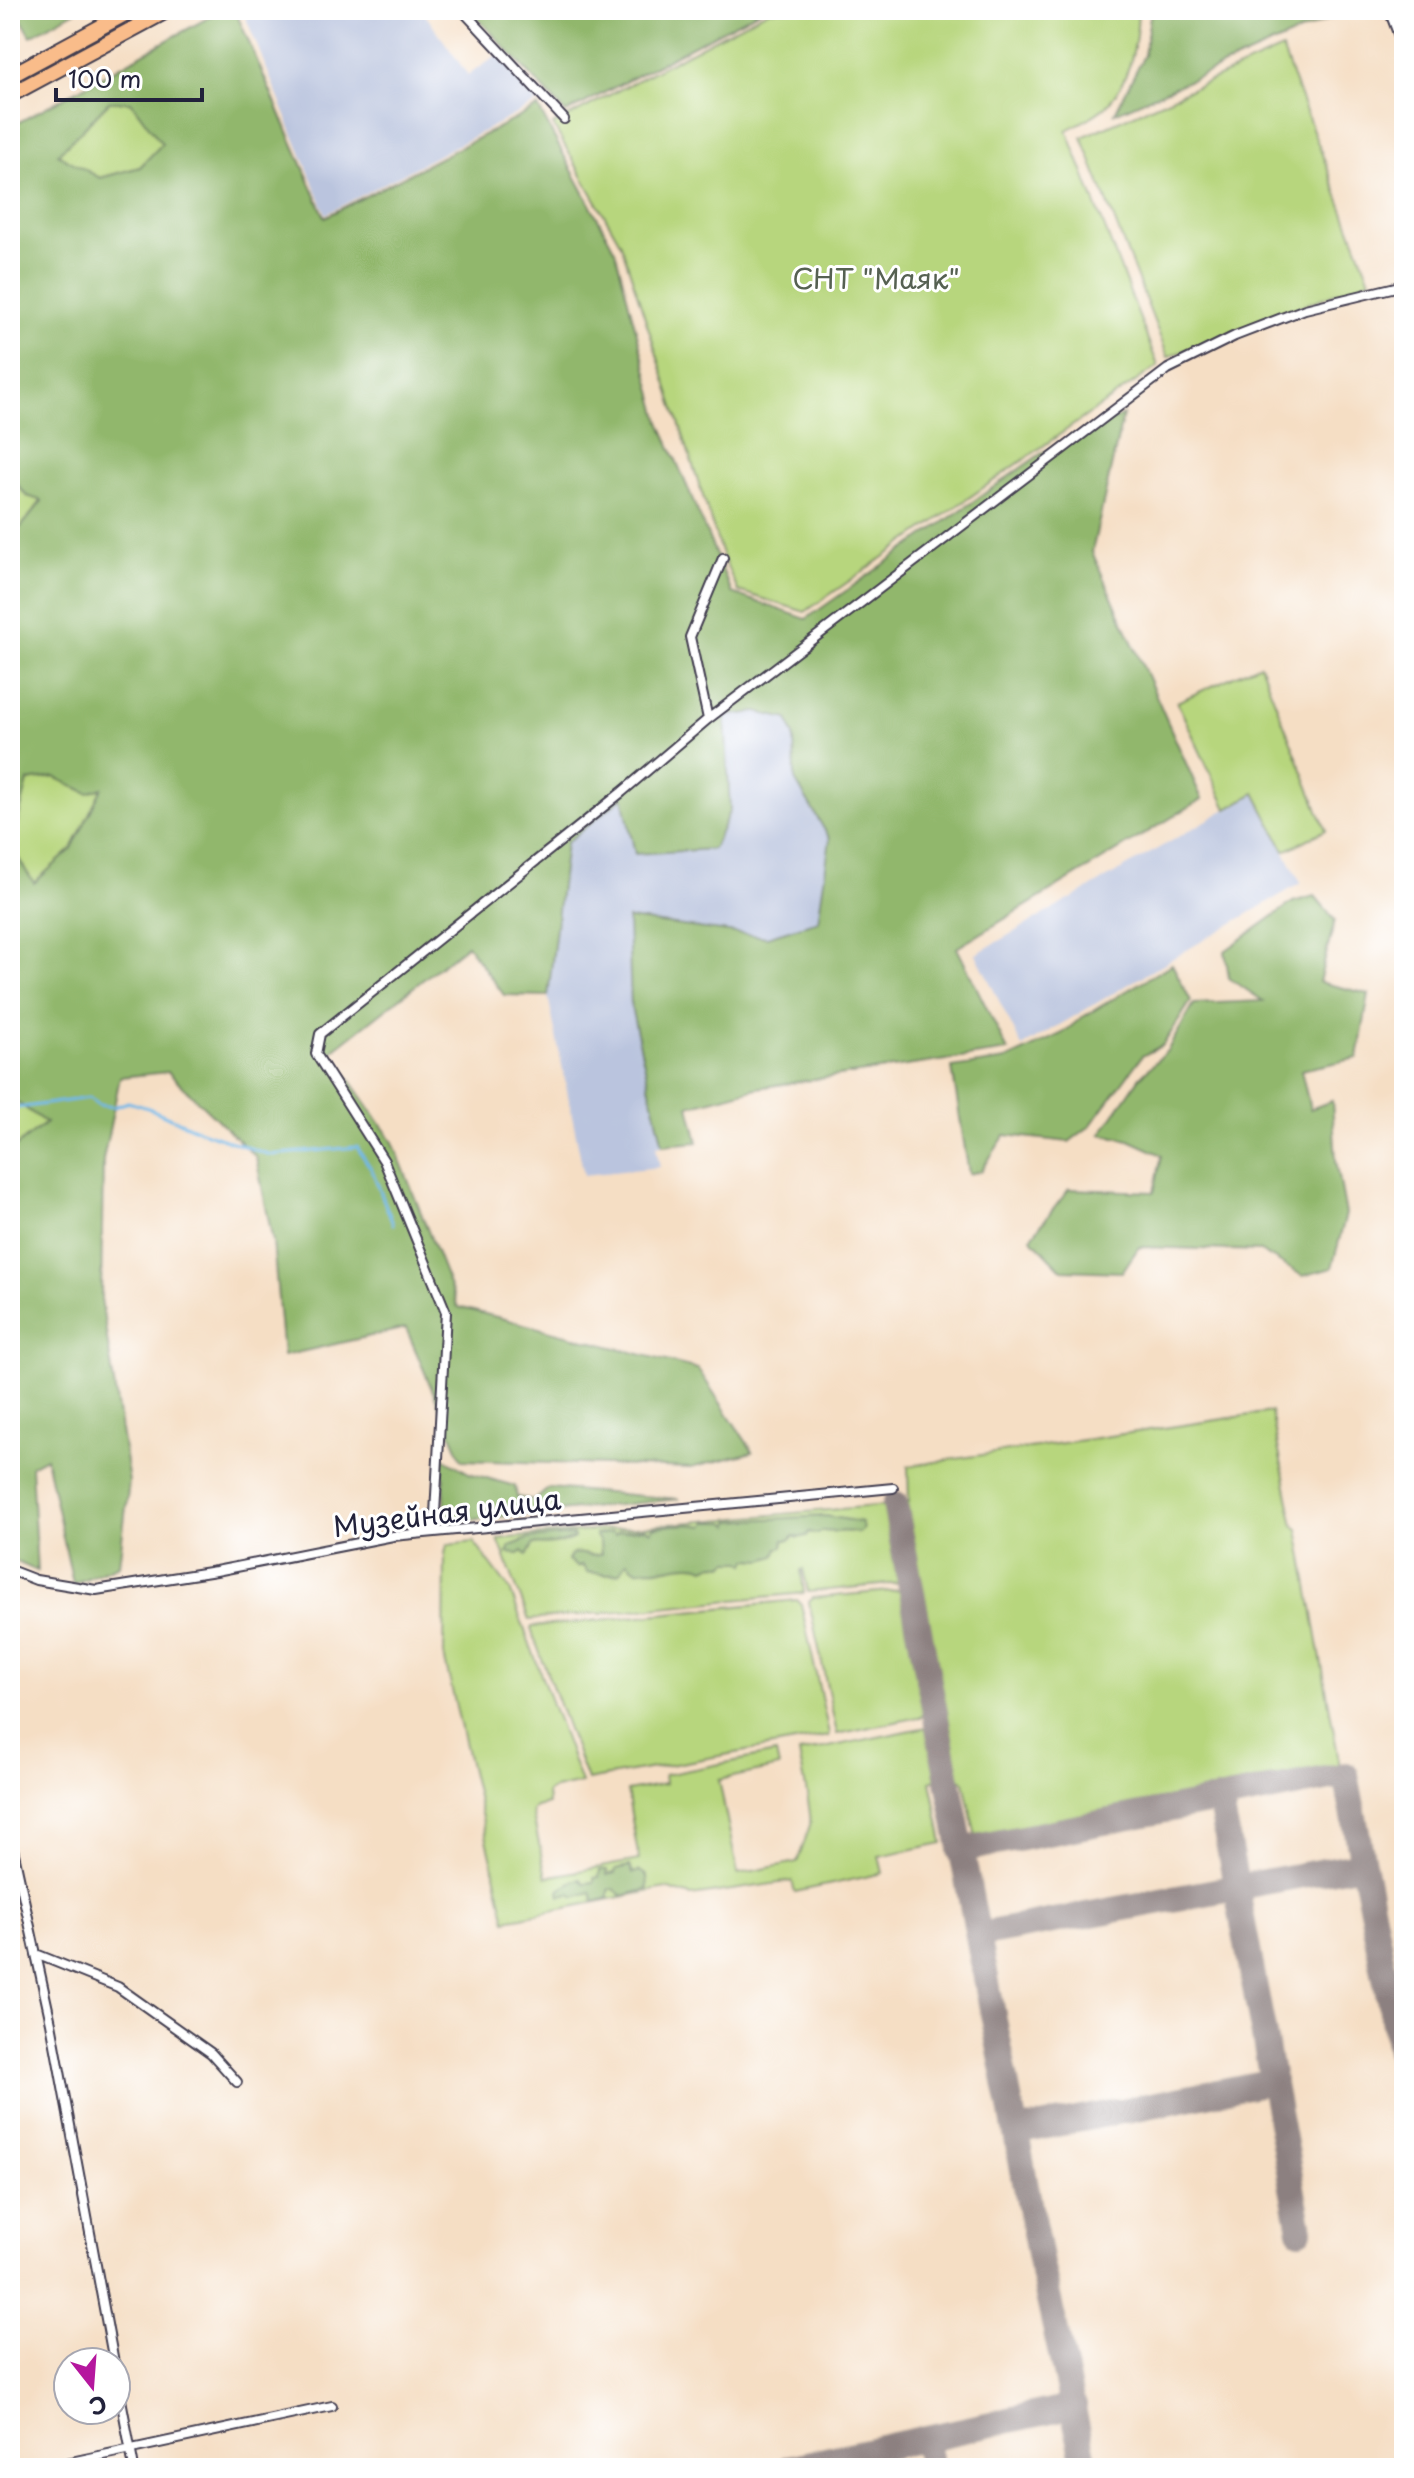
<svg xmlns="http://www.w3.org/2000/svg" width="1414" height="2478" font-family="'Playpen Sans',sans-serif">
  <rect width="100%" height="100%" fill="#fff"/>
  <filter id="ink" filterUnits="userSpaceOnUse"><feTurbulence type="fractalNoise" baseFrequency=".0125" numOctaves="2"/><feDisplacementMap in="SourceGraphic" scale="16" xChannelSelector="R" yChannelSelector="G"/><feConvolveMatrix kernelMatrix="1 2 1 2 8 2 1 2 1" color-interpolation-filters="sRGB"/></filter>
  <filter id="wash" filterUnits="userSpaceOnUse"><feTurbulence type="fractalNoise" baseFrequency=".006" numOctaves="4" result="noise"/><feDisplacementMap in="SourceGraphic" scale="32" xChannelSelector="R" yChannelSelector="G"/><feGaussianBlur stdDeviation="1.8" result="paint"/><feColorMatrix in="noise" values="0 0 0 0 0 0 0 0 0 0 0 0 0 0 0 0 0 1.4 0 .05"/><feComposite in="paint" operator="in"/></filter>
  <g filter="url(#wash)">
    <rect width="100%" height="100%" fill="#f5dec4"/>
    <path fill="#bac4de" d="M256 10H422L468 75 500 54 532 90 537 103 326 214 245 16Z
      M756 712 788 718 794 736 795 780 830 840 818 922 767 937 628 920 631 1007 663 1145 656 1146 660 1167 584 1175 548 996 565 843 623 796 730 810 725 716Z
      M1254 793 1301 883 1022 1047 976 954Z"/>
    <path fill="#b7d67d" stroke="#6c7c5c" stroke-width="2" d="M769 10H1138C1137 44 1130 81 1106 106 1096 116 1079 123 1067 130L1158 366 805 612 738 591 723 558 621 244 553 125Z
      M1282 49 1370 280 1168 357 1082 137Z
      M109 102H131L163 144 140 167 100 178 57 155Z
      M12 479 27 496 42 500 21 527 10 530V481Z
      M1260 664 1326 830 1285 851 1255 793 1227 809 1177 702Z
      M55 777 88 793 103 786 72 849 33 884 15 852H10V833L15 831 28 781Z
      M10 1097 46 1123 10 1151Z
      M1271 1412 1294 1526 1298 1529 1340 1767 976 1837 964 1782 956 1775 903 1503 909 1502 908 1466Z
      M886 1505 900 1583 808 1592 803 1569 801 1570 804 1593 529 1620 498 1539Z
      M474 1542 510 1590 581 1783 551 1790 547 1793 548 1804 536 1807 532 1811 546 1877 639 1860 627 1791 665 1784 664 1775 776 1753 779 1767 719 1780 738 1874 797 1862C802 1850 806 1837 810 1825 813 1815 801 1767 799 1753L927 1727 939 1778 931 1781 943 1843 879 1856 883 1873 795 1892 792 1881 691 1896 666 1888 506 1920 444 1656 445 1554 447 1545Z
      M901 1590 904 1592 926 1714 924 1716 837 1734 809 1602 813 1598Z
      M797 1600 801 1604 829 1734 828 1736 587 1780 531 1629 532 1627Z"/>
    <path fill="#91b76c" stroke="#5a6c54" stroke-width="2" fill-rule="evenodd" d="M16 10H77L31 36Z
      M222 10H235L325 217 538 107 615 250 660 422 732 593 806 619 1042 453 1123 415 1092 552 1202 799 957 948 1008 1051 757 1088 689 1106 698 1142 663 1145 631 1007 628 919 767 937 818 921 830 839 795 780 794 736 788 719 756 712 725 716 730 810 713 849 635 854 623 797 566 843 548 996 504 995 467 945 331 1052 393 1142 458 1307 698 1369 753 1452 691 1468 462 1460 406 1328 283 1356 273 1242 256 1157 168 1072 120 1077 103 1160 101 1299 129 1482 119 1565 73 1584 46 1458 31 1466 37 1571 10 1559V1151L46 1123 10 1097V852H14L34 883 72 849 102 788 88 793 55 777 28 781 15 831 10 833V530L21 527 42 501 27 496 13 479 10 481V127ZM109 102H131L162 144 140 167 100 178 58 154Z
      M470 10H761L566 113Z
      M1151 10H1350L1115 113 1144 55Z
      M1315 896 1335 920 1319 982 1369 994 1358 1058 1301 1070 1310 1109 1332 1101 1336 1160 1346 1214 1332 1268 1303 1276 1260 1251 1139 1247 1122 1272 1062 1270 1031 1238 1069 1189 1154 1192 1162 1155 1129 1140 1101 1134 1140 1077 1167 1051 1194 1004 1263 1001 1229 978 1225 951 1293 902Z
      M1172 964 1191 1001 1163 1045 1142 1056 1090 1126 1069 1142 1005 1135 981 1171 969 1174 952 1068 1006 1060 1063 1033 1081 1018Z
      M442 1457 469 1473 515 1486 517 1497 535 1500 549 1488 679 1499 459 1521 446 1514Z
      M825 1516 861 1522 863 1528 859 1533C846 1530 835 1533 822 1531L817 1534 809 1532 807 1536 798 1538 794 1536 790 1540H784L783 1547 778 1548 775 1556 763 1560 748 1559 746 1564 743 1561H728L724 1565 714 1564 705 1568C688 1560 666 1571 649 1569 645 1569 641 1571 637 1570 633 1568 630 1564 627 1562L619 1573 604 1574 587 1572 582 1565 577 1567 568 1560 571 1555C581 1550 591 1559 601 1554L600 1542 595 1535 612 1532 615 1535 617 1532 645 1528 651 1531 653 1527C671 1526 686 1522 704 1526L707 1522H725L730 1525V1521Z
      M573 1535 574 1538C563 1544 546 1546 534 1544L527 1555 523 1551 519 1554 507 1553 510 1546 528 1539Z
      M630 1866 633 1873 640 1871 647 1876 648 1889 622 1896 614 1888 609 1890V1898L594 1902 591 1892 575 1897 570 1894 560 1896 559 1890 580 1878 584 1883 594 1882V1878L599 1877 600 1870H607V1875L615 1873 616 1869Z"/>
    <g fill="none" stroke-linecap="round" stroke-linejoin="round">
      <path stroke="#70b8e8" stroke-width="3" d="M10 1109 89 1098 99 1105 114 1107 128 1102 148 1108 201 1131 270 1155 357 1147 372 1170 393 1224"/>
      <path stroke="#8c8080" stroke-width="26" d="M895 1504 1041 2264 1086 2468
        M1220 1799 1300 2230
        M960 1850 1346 1775 1404 2076
        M978 1935 1362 1864
        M1016 2132 1273 2081
        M925 2438 931 2468
        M789 2468 1074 2406"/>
    </g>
  </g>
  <g filter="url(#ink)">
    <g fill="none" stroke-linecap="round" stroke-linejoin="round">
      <g stroke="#423e50" stroke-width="12">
        <path id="street" d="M462 10 564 119
          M1389 10 1404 49
          M708 719 690 637 723 558
          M434 1532 446 1312 384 1161 316 1054 320 1034 622 792 708 719 1168 369 1235 336 1305 309 1404 285
          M10 1570 36 1580 96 1590 216 1571 393 1536 893 1488
          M10 1835 51 2023 114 2362
          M36 1954 118 1987 211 2053 237 2082
          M116 2373 134 2468
          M43 2468 332 2406"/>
      </g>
      <g stroke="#423e50" stroke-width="18">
        <path id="highway" d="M10 76 132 10
          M10 95 168 10"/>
      </g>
      <use href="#street" stroke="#fff" stroke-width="8"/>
      <use href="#highway" stroke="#f9bc8a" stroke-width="14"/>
    </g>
  </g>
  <g text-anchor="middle" stroke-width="6" stroke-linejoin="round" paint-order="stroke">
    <g font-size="28" fill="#566152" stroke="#fff">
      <text x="876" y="289">СНТ "Маяк"</text>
    </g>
    <g font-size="28" fill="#22223b" stroke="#fff">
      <text transform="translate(447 1513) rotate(-7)" y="10">Музейная улица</text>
    </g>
  </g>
  <rect width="1414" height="2478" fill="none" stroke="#fff" stroke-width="40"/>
  <g transform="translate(92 2386) rotate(163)"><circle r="38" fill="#ffffff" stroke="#a7a7b1" stroke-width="2"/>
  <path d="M0-6L14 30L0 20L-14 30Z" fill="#b5179e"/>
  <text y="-12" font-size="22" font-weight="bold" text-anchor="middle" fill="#22223b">С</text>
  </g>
  <path d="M56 88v12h146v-12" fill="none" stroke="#22223b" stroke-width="4"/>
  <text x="68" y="88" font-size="24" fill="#22223b" stroke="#ffffff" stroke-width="6" paint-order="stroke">100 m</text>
</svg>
